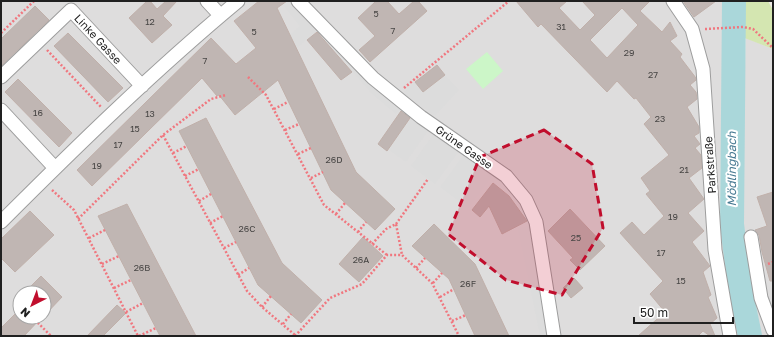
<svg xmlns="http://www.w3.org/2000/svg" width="774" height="337" font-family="'Golos Text',sans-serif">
  <rect width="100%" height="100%" fill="#f0ebe7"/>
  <path fill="#dedddd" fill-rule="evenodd" d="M1 1H725L723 24 720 210 740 336H1ZM20 293H44V317H20Z
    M746 38 773 49V336H758L745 271 740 210Z"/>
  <path fill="#d4e6b1" d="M742 1H768L773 10V49L742 37Z"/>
  <path fill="#ccf6c8" d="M487 52 503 71 483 89 466 69Z"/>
  <path fill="#dcdcdc" d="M280 1H290L317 31 319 29 403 107 396 114 373 95 317 31 228 106 217 96 300 26Z
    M445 75 459 90 435 116 403 93 415 82 424 92Z
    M413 114 431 127 406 162 388 149Z
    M435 132 460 150 435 184 411 166Z
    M465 153 493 175 468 208 440 187Z
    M531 226 551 336H540L518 228Z
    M126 313 137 334 135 336H103Z"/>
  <path fill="#aad7da" d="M725 1H742V37L724 39 723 24Z"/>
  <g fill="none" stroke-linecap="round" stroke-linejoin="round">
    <path stroke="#aad7da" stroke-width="24" d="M734 1 732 224 739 282 750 336"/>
  </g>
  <path fill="#c0b6b3" stroke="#c0b0aa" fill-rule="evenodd" d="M147 1H150L157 9 166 1H177L163 16 172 25 152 43 129 18Z
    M259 1H287L277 8 356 172 395 209 375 230 331 190 278 80 235 115 219 95 217 96 202 78 92 186 77 170 211 38 236 64 256 48 234 21Z
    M376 1H387L399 14 414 1H418L427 11 370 62 359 50 375 36 358 18Z
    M516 1H567L559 8 580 30 595 15 582 1H650L640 11 662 32 670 22 677 36 670 41 682 54 680 57 696 78V80L690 85 696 92 697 99 687 107 699 127V133L694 136 700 144 695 148 701 155 702 168 689 178 704 199 688 213 704 231 692 242 710 266 703 272 711 295 708 297 717 318 710 324 715 336H710L703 331 698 336H638L665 312 650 294 663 281 620 233 632 222 644 235 664 216 646 194 650 191 641 178 669 155 644 124 651 117 636 98 634 99 617 81 607 92 541 24 538 27ZM622 8 638 25 607 58 590 40Z
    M683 1H716L694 17Z
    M35 6 49 20 1 66V39Z
    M317 32 352 72 341 80 307 40Z
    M68 33 123 88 108 102 54 46Z
    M437 65 445 75 423 92 415 82Z
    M18 79 72 133 59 147 5 92Z
    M401 111 410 118 387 151 378 144Z
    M206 118 282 263 322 300 301 323 258 285 179 131Z
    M493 183 509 196 527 221 502 234 489 206 480 217 472 210Z
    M773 192V281H770L762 252 759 235 755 230 767 226 757 197Z
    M127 204 196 336H160L98 216Z
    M570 209 605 246 580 270 570 260 573 258 548 231Z
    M30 211 54 235 15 272 1 258V239Z
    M434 224 475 264 509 336H475L449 279 412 246Z
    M363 237 383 256 359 282 339 264Z
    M41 276 62 297 44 316V293H35L29 288Z
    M574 278 583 288 571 298 563 288Z
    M117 305 126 313 103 336H87Z
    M20 309V317H42L24 336H1V328Z"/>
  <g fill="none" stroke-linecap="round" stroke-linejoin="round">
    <g stroke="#9d9d9d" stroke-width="15">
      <path id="street" d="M207 1 220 15
        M298 1 373 78 421 117 506 176 526 200 536 222 554 336
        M673 1 692 29 703 69 715 250 730 336
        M1 77 71 10 142 86
        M1 110 55 168
        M1 222C77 146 155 70 238 1
        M751 237 761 298 773 330"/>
    </g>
    <path stroke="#f0777f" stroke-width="2.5" stroke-dasharray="2 2" stroke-linecap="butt" d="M705 29 743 27 753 29 773 48
      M1 33 34 1
      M47 50 101 107
      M248 77 266 95 324 205 387 255
      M404 88 509 1
      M274 109 288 102
      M285 130 299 124
      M163 135 247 291 262 307 295 335
      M173 153 187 146
      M298 154 311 148
      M185 176 199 169
      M311 178 323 172
      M52 190 74 210 138 336
      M199 201 211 194
      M336 214 345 203
      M78 219 163 135 211 99 226 95
      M210 223 223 216
      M396 224 428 179
      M358 232 366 222
      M89 238 105 230
      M372 244 386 229 396 224 402 255
      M224 248 236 242
      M102 264 119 256
      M768 264 773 262
      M416 268 425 258
      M238 275 249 268
      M433 283 442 273
      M114 288 131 280
      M440 297 454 289
      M262 307 271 296
      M126 312 143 303
      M32 317 51 336
      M452 321 466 315
      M283 324 291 314
      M139 336 156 328
      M295 336 330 298 362 284 387 255H402L432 283 459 336"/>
    <use href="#street" stroke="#fff" stroke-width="13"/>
  </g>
  <path fill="#c10e2d" fill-opacity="0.2" stroke="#c10e2d" stroke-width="3" stroke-dasharray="8 5" stroke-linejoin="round" d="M544 130 592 164 603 228 562 295 506 280 448 234 480 157Z"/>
  <g text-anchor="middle" stroke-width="4" stroke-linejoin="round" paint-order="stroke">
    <g font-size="9" fill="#484645">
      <text x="376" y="17">5</text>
      <text x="150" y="25">12</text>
      <text x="561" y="30">31</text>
      <text x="393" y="34">7</text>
      <text x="254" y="35">5</text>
      <text x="629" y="56">29</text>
      <text x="205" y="64">7</text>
      <text x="653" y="78">27</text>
      <text x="38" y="116">16</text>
      <text x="150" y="117">13</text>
      <text x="660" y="122">23</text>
      <text x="135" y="132">15</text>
      <text x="118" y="148">17</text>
      <text x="334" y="163">26D</text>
      <text x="97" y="169">19</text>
      <text x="684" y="173">21</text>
      <text x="673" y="220">19</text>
      <text x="247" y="232">26C</text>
      <text x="576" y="241">25</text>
      <text x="661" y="256">17</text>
      <text x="361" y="263">26A</text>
      <text x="142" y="271">26B</text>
      <text x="681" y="284">15</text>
      <text x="468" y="287">26F</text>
    </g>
    <g font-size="11" fill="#202020" stroke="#fff">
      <text transform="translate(98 39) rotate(47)" y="4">Linke Gasse</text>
      <text transform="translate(464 147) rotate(35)" y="4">Grüne Gasse</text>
      <text transform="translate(710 165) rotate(-94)" y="4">Parkstraße</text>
    </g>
    <g font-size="12" font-style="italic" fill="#487a92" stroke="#fff">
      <text transform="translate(732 169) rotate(-90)" y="4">Mödlingbach</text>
    </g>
  </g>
  <rect width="774" height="337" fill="none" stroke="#202020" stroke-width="4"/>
  <g transform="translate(32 305) rotate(222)"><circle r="19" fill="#ffffff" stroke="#a6a6a6"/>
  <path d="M0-3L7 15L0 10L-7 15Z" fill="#c10e2d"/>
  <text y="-6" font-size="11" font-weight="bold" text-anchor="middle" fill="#202020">N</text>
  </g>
  <path d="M634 317v6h99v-6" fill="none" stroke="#202020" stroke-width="2"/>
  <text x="640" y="317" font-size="12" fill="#202020" stroke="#ffffff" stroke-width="3" paint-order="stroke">50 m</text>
</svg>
